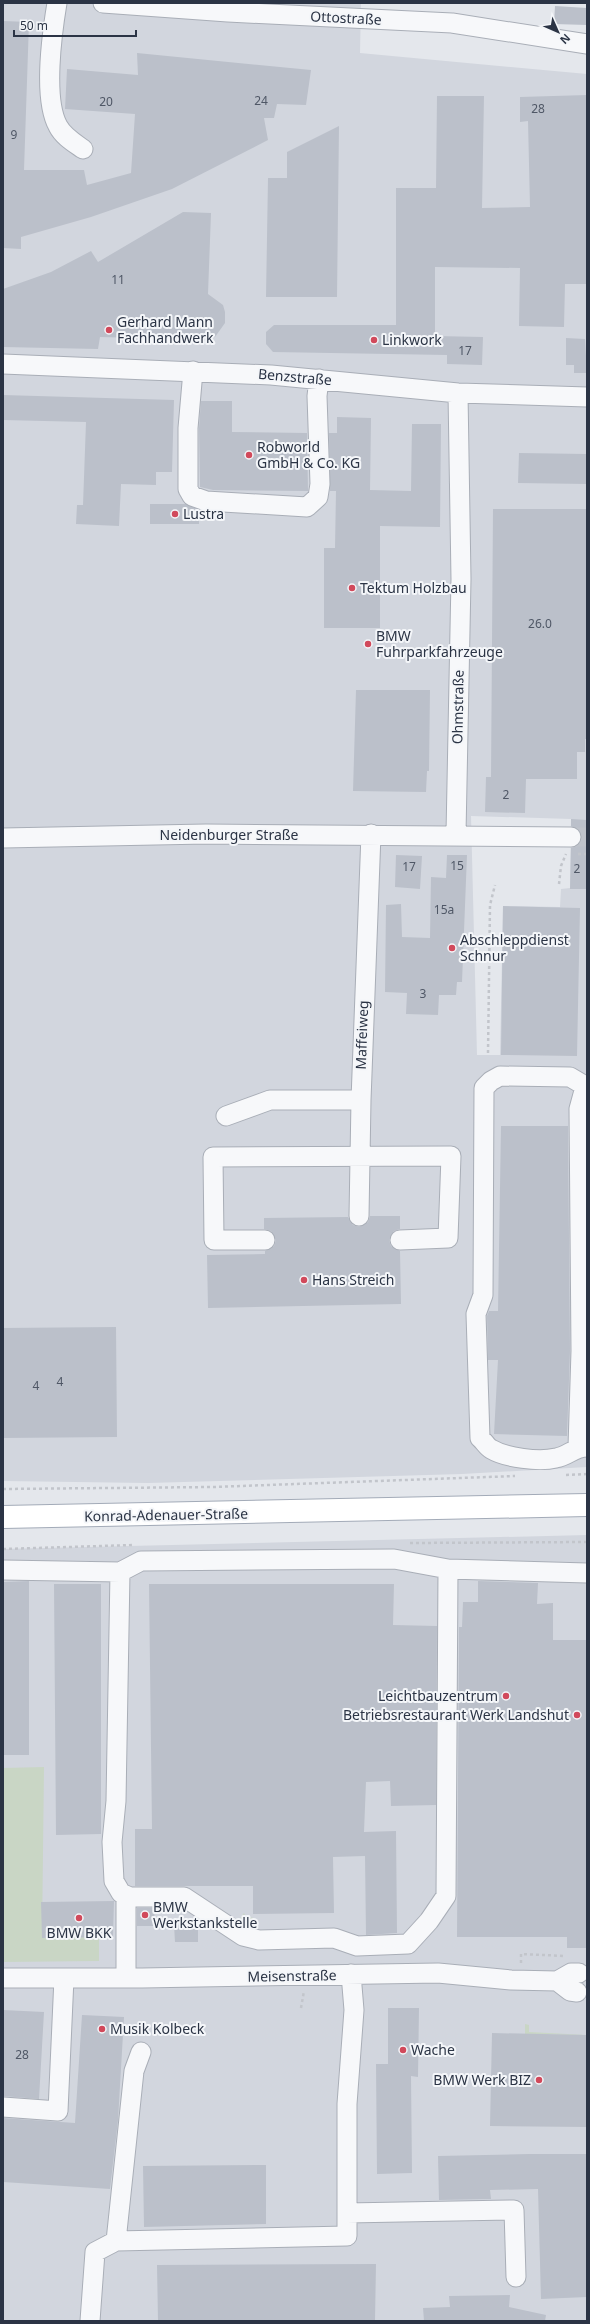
<svg xmlns="http://www.w3.org/2000/svg" width="590" height="2324" font-family="'Noto Sans',sans-serif">
  <rect width="100%" height="100%" fill="#e4e7ec"/>
  <path fill="#d2d6de" fill-rule="evenodd" d="M3 3H361L360 53 587 74V1467L462 1474 148 1483 3 1481ZM471 816 571 819 570 888 561 889 560 907 503 906 500 1055H477Z
    M587 1535V2321H3V1549Z"/>
  <path fill="#c9d6c5" d="M44 1767 42 1938 99 1937V1961L3 1962V1768Z
    M244 1913 246 1917 254 1918 255 1929 237 1923Z
    M525 2024 529 2025V2032L587 2035 525 2034Z"/>
  <path fill="#bbc0ca" d="M555 6 587 8V25L554 24Z
    M3 21 29 22 24 170H84L87 185 131 173 135 114 65 109 67 69 138 75 137 53 311 70 306 105 277 104 274 118H264L268 140 172 189 91 217 21 237V249L3 248Z
    M587 95V284H565L564 327 519 326 520 268 435 267V336L483 337 482 365 447 364V355L273 352 266 344V332L274 325H396V188H436L437 96H484L482 208 530 207 528 121 520 122V97Z
    M339 126 337 297H266L268 178H287V152Z
    M183 212 211 213 208 294 223 305 225 312V323L215 337 205 341 181 334 180 339 100 337 98 349 3 347V289L51 272 91 251 98 262Z
    M566 338 585 339 587 373H574V365H566Z
    M3 395 174 400 172 472H156V485L121 484 119 526 76 524 77 505H83L86 422 3 420Z
    M201 401H232V432L307 433 308 491 213 490 200 487 199 428Z
    M337 417 371 418 370 490 411 491 412 424H441L440 527 380 526V628H324V548H335L336 491H330L329 433H337Z
    M519 453 587 454V484L518 483Z
    M150 504H186L199 510V524H150Z
    M493 509H587V739H585V752H577V779H526L525 813 485 812 486 777H491Z
    M356 690H430L429 771H427L426 792 353 791Z
    M571 819 587 820V889H570L571 848 577 846 582 837 580 831 571 826Z
    M396 855 422 856 420 889 395 887Z
    M447 855H467L462 982H457L456 995H439L438 1015 406 1014 407 993 385 992 386 905 401 904 402 937 430 938 431 877 446 878Z
    M503 906 580 908 577 1056 501 1055Z
    M501 1126H568L570 1351 567 1436 494 1434 498 1360H488L487 1316 489 1311H498Z
    M370 1216H400V1229L394 1231 389 1240 391 1246 400 1251 401 1304 208 1308 207 1255 265 1254V1251L274 1246 276 1240 271 1231 264 1229V1218L348 1217 353 1225 359 1227 368 1222Z
    M116 1327 117 1437 3 1438V1328Z
    M29 1581V1755H3V1582Z
    M478 1581 538 1583 537 1604 553 1603V1640H587V1948H567V1937H457L459 1627H462L463 1602H478Z
    M54 1584H101V1834L56 1835Z
    M149 1584H394L393 1625 437 1626 436 1805 391 1806 390 1781 366 1782 364 1832 396 1831 397 1933 366 1935 365 1856 333 1857 334 1913 253 1914V1886H135V1829H152Z
    M114 1901 113 1937 42 1938 41 1902Z
    M137 1908H154L155 1926H137Z
    M174 1925H198V1942H175Z
    M388 2008H419L418 2077 411 2076 412 2173 377 2174 376 2064H388Z
    M3 2010 44 2012 39 2099 3 2096Z
    M82 2015 124 2017 118 2120 110 2189 3 2182V2118L75 2123Z
    M492 2033 587 2035V2127L490 2126Z
    M529 2154H587V2297L541 2299 538 2189 490 2190 491 2199 439 2200 438 2156Z
    M266 2165V2224L144 2227 143 2166Z
    M376 2264 375 2321H158L157 2265Z
    M510 2295 509 2307 546 2315 545 2321H424L423 2308 450 2307 449 2296Z"/>
  <g fill="none" stroke-linecap="round" stroke-linejoin="round">
    <path stroke="#bfc3cb" stroke-width="19" stroke-dasharray="19 10" stroke-linecap="butt" d="M571 837H587"/>
    <g stroke="#a9aeb7" stroke-width="21">
      <path id="minor" d="M57 3C52 33 43 99 58 126 63 136 73 142 83 149
        M103 3 228 12 452 23 587 44
        M3 364 271 375 458 393 587 397
        M193 371 188 428V489L192 496 206 501 307 507 318 497 320 484 317 396 319 379
        M456 834 461 579 458 393
        M3 838 206 834 571 837
        M587 1087 570 1077 500 1076 491 1081 484 1088 483 1295 476 1314 480 1438C484 1441 487 1447 491 1449 506 1458 539 1462 556 1458 568 1456 574 1447 587 1447
        M226 1116 270 1100H361L371 834
        M359 1216 361 1100
        M265 1240H214L213 1157 451 1156 448 1238 400 1240
        M578 1447 581 1351 579 1109 585 1087
        M3 1570 120 1572 141 1561 394 1559 448 1569 587 1573
        M120 1572 116 1801 112 1842 114 1881 121 1893 130 1897H184L243 1936 259 1940 334 1938 357 1946 408 1944 429 1921 446 1896 448 1569
        M3 1978H142L438 1973 511 1980 557 1981 570 1991 577 1992
        M126 1978V1896
        M557 1981 571 1973H579
        M3 2107 58 2111 64 1978
        M347 2213 514 2210 516 2277
        M116 2241 134 2071 141 2052
        M90 2321 95 2252 116 2241 347 2236V2104L354 2010 351 1974"/>
    </g>
    <g stroke="#a3abb8" stroke-width="24">
      <path id="major" d="M3 1517 587 1505"/>
    </g>
    <path stroke="#c2c5cb" stroke-width="2.5" stroke-dasharray="3 3" stroke-linecap="butt" d="M578 854H587
      M559 884 561 866 566 854
      M488 1053 490 905 495 885
      M566 1475 587 1474
      M3 1489 213 1487 515 1476
      M410 1543 587 1542
      M3 1549 133 1545
      M521 1963V1954L565 1956
      M301 2008 304 1991"/>
    <use href="#minor" stroke="#f7f8fa" stroke-width="19"/>
    <use href="#major" stroke="#fff" stroke-width="22"/>
  </g>
  <g fill="#d1495b" stroke="#f4f6f9" stroke-width="1.5">
    <circle cx="109" cy="330" r="4"/>
    <circle cx="374" cy="340" r="4"/>
    <circle cx="249" cy="455" r="4"/>
    <circle cx="175" cy="514" r="4"/>
    <circle cx="352" cy="588" r="4"/>
    <circle cx="368" cy="644" r="4"/>
    <circle cx="452" cy="948" r="4"/>
    <circle cx="304" cy="1280" r="4"/>
    <circle cx="506" cy="1696" r="4"/>
    <circle cx="577" cy="1715" r="4"/>
    <circle cx="145" cy="1915" r="4"/>
    <circle cx="79" cy="1918" r="4"/>
    <circle cx="102" cy="2029" r="4"/>
    <circle cx="403" cy="2050" r="4"/>
    <circle cx="539" cy="2080" r="4"/>
  </g>
  <g text-anchor="middle" stroke-width="4" stroke-linejoin="round" paint-order="stroke">
    <g font-size="12" fill="#4f5766">
      <text x="261" y="105">24</text>
      <text x="106" y="106">20</text>
      <text x="538" y="113">28</text>
      <text x="14" y="139">9</text>
      <text x="118" y="284">11</text>
      <text x="465" y="355">17</text>
      <text x="540" y="628">26.0</text>
      <text x="506" y="799">2</text>
      <text x="457" y="870">15</text>
      <text x="409" y="871">17</text>
      <text x="577" y="873">2</text>
      <text x="444" y="914">15a</text>
      <text x="423" y="998">3</text>
      <text x="60" y="1386">4</text>
      <text x="36" y="1390">4</text>
      <text x="22" y="2059">28</text>
    </g>
    <g font-size="14" fill="#2b3445" stroke="#f4f6f9">
      <text transform="translate(346 18) rotate(3)" y="5">Ottostraße</text>
      <text transform="translate(295 377) rotate(5)" y="5">Benzstraße</text>
      <text transform="translate(458 707) rotate(-89)" y="5">Ohmstraße</text>
      <text x="229" y="840">Neidenburger Straße</text>
      <text transform="translate(362 1035) rotate(-88)" y="5">Maffeiweg</text>
      <text transform="translate(166 1515) rotate(-1)" y="5">Konrad-Adenauer-Straße</text>
      <text transform="translate(292 1976) rotate(-1)" y="5">Meisenstraße</text>
    </g>
    <g font-size="14" fill="#2b3445" stroke="#f4f6f9" text-anchor="start">
      <text x="117" y="327">Gerhard Mann<tspan x="117" dy="16">Fachhandwerk</tspan></text>
      <text x="382" y="345">Linkwork</text>
      <text x="257" y="452">Robworld<tspan x="257" dy="16">GmbH &amp; Co. KG</tspan></text>
      <text x="183" y="519">Lustra</text>
      <text x="360" y="593">Tektum Holzbau</text>
      <text x="376" y="641">BMW<tspan x="376" dy="16">Fuhrparkfahrzeuge</tspan></text>
      <text x="460" y="945">Abschleppdienst<tspan x="460" dy="16">Schnur</tspan></text>
      <text x="312" y="1285">Hans Streich</text>
      <text x="498" y="1701" text-anchor="end">Leichtbauzentrum</text>
      <text x="569" y="1720" text-anchor="end">Betriebsrestaurant Werk Landshut</text>
      <text x="153" y="1912">BMW<tspan x="153" dy="16">Werkstankstelle</tspan></text>
      <text x="79" y="1938" text-anchor="middle">BMW BKK</text>
      <text x="110" y="2034">Musik Kolbeck</text>
      <text x="411" y="2055">Wache</text>
      <text x="531" y="2085" text-anchor="end">BMW Werk BIZ</text>
    </g>
  </g>
  <rect width="590" height="2324" fill="none" stroke="#2b3445" stroke-width="8"/>
  <g transform="translate(558 32) rotate(135)" stroke="#f4f6f9" stroke-width="3" paint-order="stroke">
  <path d="M0-3L7 15L0 10L-7 15Z" fill="#2b3445"/>
  <text y="-6" font-size="11" font-weight="bold" text-anchor="middle" fill="#2b3445">N</text>
  </g>
  <path d="M14 30v6h122v-6" fill="none" stroke="#2b3445" stroke-width="2"/>
  <text x="20" y="30" font-size="12" fill="#2b3445" stroke="#f4f6f9" stroke-width="3" paint-order="stroke">50 m</text>
</svg>
